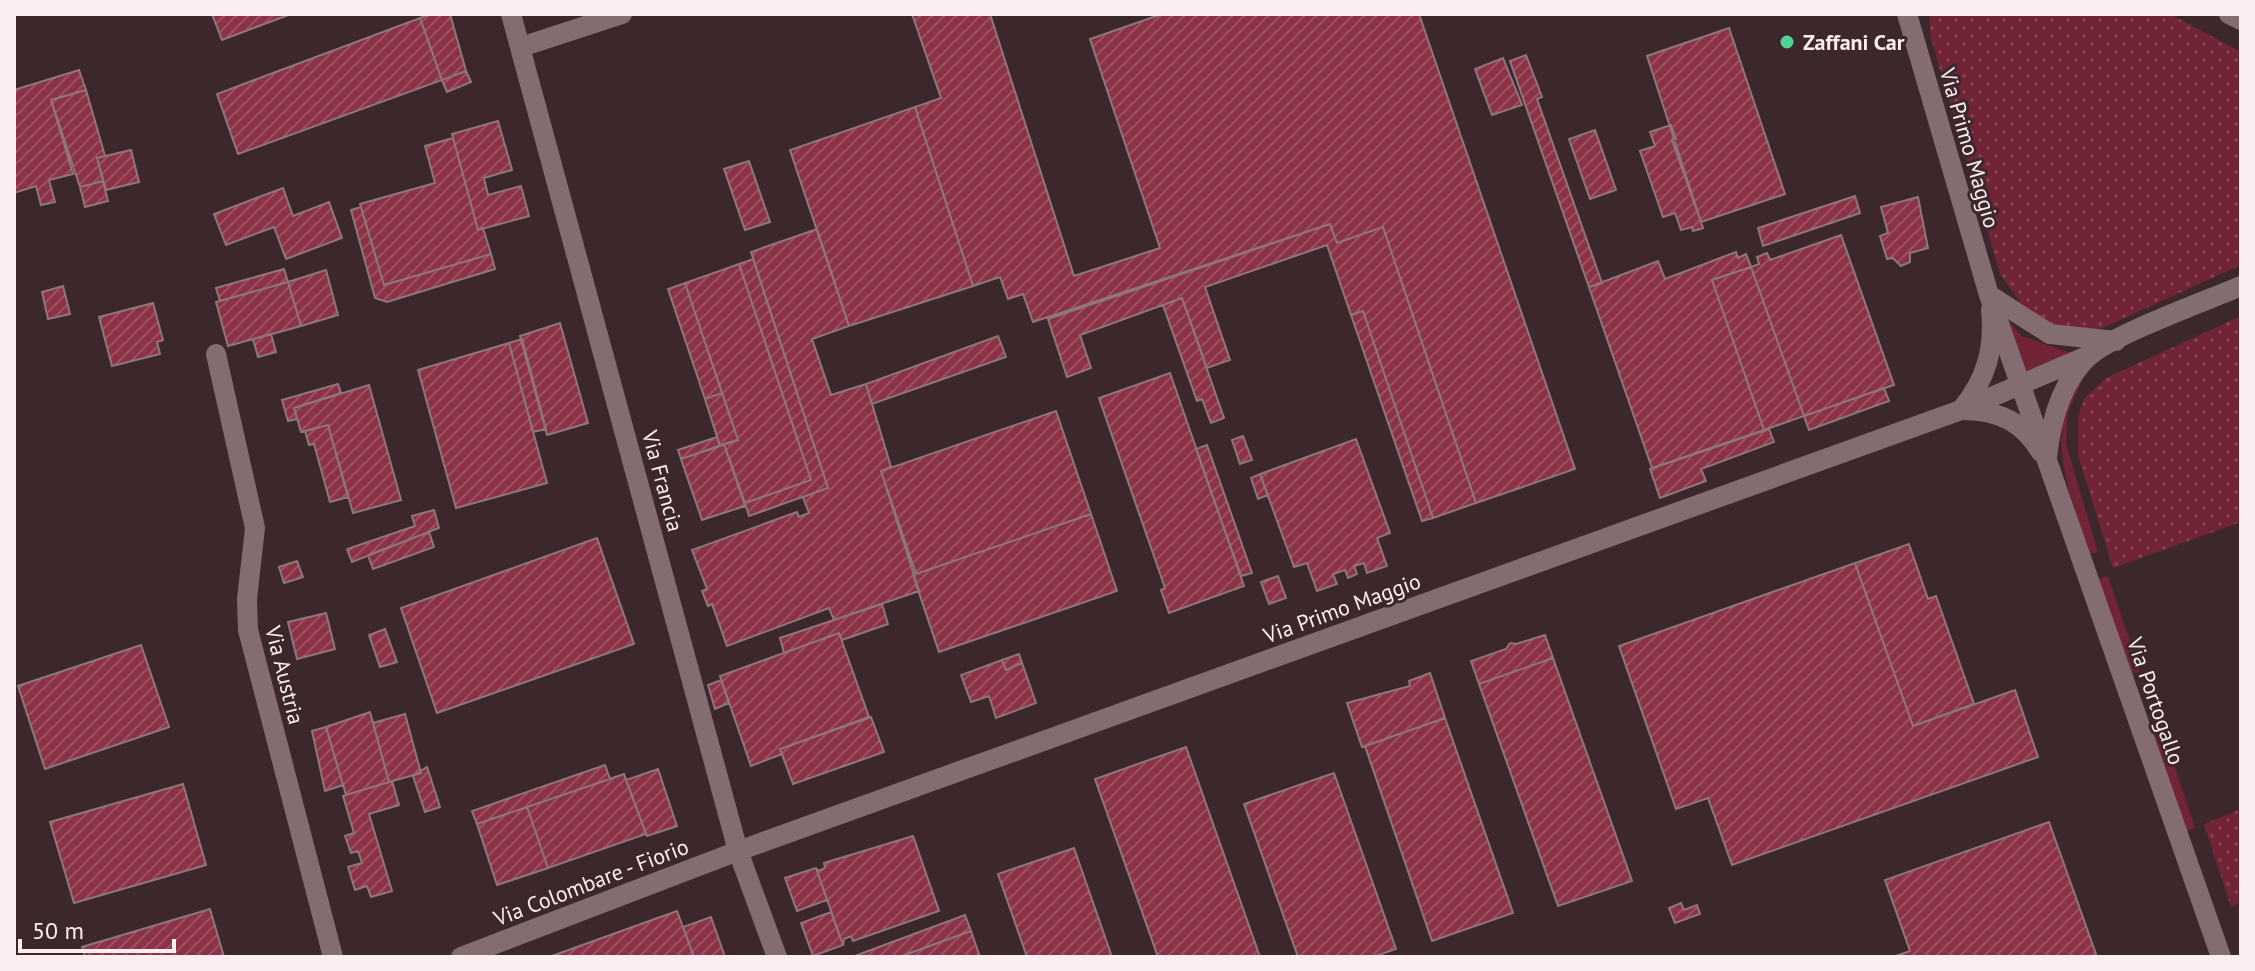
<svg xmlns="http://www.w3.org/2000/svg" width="2255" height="971" font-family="'PT Sans',sans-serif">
  <defs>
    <pattern id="park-dots" width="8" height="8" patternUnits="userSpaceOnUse" patternTransform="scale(2)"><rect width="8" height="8" fill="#702436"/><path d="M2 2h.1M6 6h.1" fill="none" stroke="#854453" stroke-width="1.8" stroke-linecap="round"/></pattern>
    <pattern id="building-hatch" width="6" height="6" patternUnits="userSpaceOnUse" patternTransform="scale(2)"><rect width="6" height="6" fill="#8b3247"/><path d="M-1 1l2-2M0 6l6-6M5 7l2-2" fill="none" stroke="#9c5062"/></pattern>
  </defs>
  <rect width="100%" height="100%" fill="#3c282b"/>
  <path fill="#702436" d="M2008 321 2022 336 2071 353 2021 373Z
    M2084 376 2068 412 2066 444 2098 552 2090 554C2072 498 2039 428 2084 376Z
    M2108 576 2140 671 2132 674 2099 579Z
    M2160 723 2195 828 2186 831 2150 726Z"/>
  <path fill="url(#park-dots)" d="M1929 14H2170L2241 52V265L2102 328 2084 331 2053 325 2026 310 2000 274 1931 39Z
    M2241 316V522L2113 568 2078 455V416L2084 399 2106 378Z
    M2241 809V903L2231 907 2204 824Z"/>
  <path fill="url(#building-hatch)" stroke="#8e777a" stroke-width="2" d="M212 14H291L222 40Z
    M430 14H450L466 71 442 80 420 18Z
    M912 14H990L1074 276 1160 248 1090 39 1162 14H1419L1575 469 1476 503 1383 227 1337 243 1330 224 1033 322 1023 294 1008 299 1000 277 973 286 915 107 941 98Z
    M420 18 442 80 238 154 217 94Z
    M1729 28 1785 194 1701 222 1647 56Z
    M1526 55 1542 97 1537 99 1602 283 1589 287 1510 61Z
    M1503 58 1522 105 1492 115 1475 69Z
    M79 70 86 90 51 100 73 174 49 180 55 202 41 205 36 186 14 193V90Z
    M466 71 471 82 447 92 442 80Z
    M86 90 105 156 97 158 103 181 80 187 51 100Z
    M915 107 973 286 849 326 790 150Z
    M498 121 512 170 484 178 488 195 521 186 529 216 478 230 452 134Z
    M1671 125 1676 139 1672 140 1703 228 1693 231 1692 227 1681 230 1675 213 1663 217 1640 151 1655 146 1650 132Z
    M1595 130 1616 190 1590 199 1569 139Z
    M453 138 478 230 483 228 491 254 384 285 360 204 435 183 425 146Z
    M131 150 139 182 106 190 97 158Z
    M749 161 770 222 745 230 724 169Z
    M103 181 108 201 85 207 80 187Z
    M283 188 293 216 329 202 342 238 286 259 274 227 226 245 214 214Z
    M1855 196 1860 213 1763 246 1758 228Z
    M1918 197 1928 248 1910 253V262L1901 266 1893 258 1887 259 1880 236 1888 233 1881 207Z
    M361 207 384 285 491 254 495 269 387 302 375 298 351 210Z
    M1330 224 1337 243 1383 227 1476 503 1433 518 1363 311 1351 315 1327 245 1205 287 1230 360 1207 368 1182 298 1080 335 1091 368 1067 377 1048 319Z
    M817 229 849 326 812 339 831 395 866 384 891 467 881 471 919 591 834 620 829 608 727 646 712 604 708 606 702 591 707 589 692 550 797 512 799 517 809 513 803 497 828 488 751 252Z
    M1841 235 1894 385 1804 416 1751 267 1759 264 1757 257 1767 253 1770 260Z
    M1736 252 1738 258 1746 254 1751 267 1712 280 1764 430 1652 468 1589 287 1658 261 1665 279Z
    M753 259 828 488 749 516 745 503 811 480 739 264Z
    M739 264 811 480 745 503 724 444 738 440 685 283Z
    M1751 267 1804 416 1764 430 1712 280Z
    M284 269 288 282 220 301 216 288Z
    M326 270 338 315 301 326 288 282Z
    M288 282 301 326 228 346 216 302Z
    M685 283 722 393 705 399 668 289Z
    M63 286 70 314 48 319 42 292Z
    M1182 298 1224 418 1211 423 1202 399 1197 401 1163 305Z
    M153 303 163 340 157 342 160 354 112 366 99 317Z
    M1363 311 1433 518 1422 521 1351 315Z
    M560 323 588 423 547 435 520 336Z
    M271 334 276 352 258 357 253 339Z
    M998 336 1006 357 872 404 866 384Z
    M522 339 546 429 533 432 509 343Z
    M509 343 547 483 456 508 418 370Z
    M1170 373 1244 586 1169 613 1161 590 1165 588 1099 398Z
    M338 384 341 393 294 408 297 419 288 421 282 400Z
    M369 385 401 500 353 513 328 425 301 432 294 408Z
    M1884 388 1889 401 1809 430 1804 416Z
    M722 393 738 440 720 446 705 399Z
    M1056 411 1091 514 916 574 881 471Z
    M328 425 348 497 330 502 314 444 309 445 305 431Z
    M1769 429 1774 442 1701 469 1706 481 1660 498 1650 469Z
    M1243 436 1252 460 1240 464 1232 440Z
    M717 437 720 446 681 459 678 450Z
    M1356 439 1390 533 1377 538 1387 566 1367 573 1364 563 1354 566 1357 574 1348 578 1345 570 1333 574 1337 584 1317 591 1307 563 1294 567 1260 474Z
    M724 444 745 506 702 520 681 459Z
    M1207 445 1252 573 1241 576 1196 449Z
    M1260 474 1268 495 1258 499 1251 478Z
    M434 510 439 528 352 562 347 549 415 526 412 516Z
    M1091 514 1117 591 939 652 913 575Z
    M429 532 434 547 373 569 368 555Z
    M597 538 634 644 437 713 401 608Z
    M1909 544 1928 599 1936 596 1974 704 1913 726 1855 563Z
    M297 561 303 577 284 583 279 567Z
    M1855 563 1913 726 2015 690 2038 757 1732 865 1708 798 1676 809 1619 646Z
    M1278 576 1286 598 1269 604 1261 582Z
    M882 604 888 624 842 640 839 633 784 653 780 638Z
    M326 613 335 649 297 659 288 622Z
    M385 629 397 662 380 667 369 635Z
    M839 633 869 717 780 749 782 754 751 766 720 676Z
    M1545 635 1553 658 1479 684 1471 661 1506 649 1510 643 1516 644Z
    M141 645 169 727 45 769 18 686Z
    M1019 654 1022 663 1006 670 1002 660Z
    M1553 658 1632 881 1558 906 1479 684Z
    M1002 660 1006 670 1022 663 1036 703 996 718 989 696 971 702 961 675Z
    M1430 673 1445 718 1362 747 1347 703 1410 686 1409 681Z
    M721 680 729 703 715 709 708 685Z
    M370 712 389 782 346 795 326 727Z
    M405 714 421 773 389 782 373 723Z
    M871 717 884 752 793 784 780 749Z
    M1445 718 1513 913 1432 941 1365 746Z
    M326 727 343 785 325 791 312 731Z
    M1186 747 1260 957H1158L1095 779Z
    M605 765 610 779 477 824 472 811Z
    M427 767 440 807 425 812 413 776Z
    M658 769 677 826 647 836 626 780Z
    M1334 773 1396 949 1373 957H1298L1244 804Z
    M624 774 646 834 548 868 527 807Z
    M392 781 399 805 369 814 392 891 371 897 367 886 355 890 348 867 362 863 358 851 351 853 345 836 354 833 343 796Z
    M183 784 206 865 74 903 50 822Z
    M527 807 548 868 497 885 477 824Z
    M2049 822 2097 957H1893L1910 951 1885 880Z
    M913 836 939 911 853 941 851 936 844 939 843 945 816 868 818 871 825 868 824 863Z
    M1074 848 1112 957H1027L998 874Z
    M816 868 827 900 797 911 785 878Z
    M1681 903 1684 910 1697 905 1700 914 1675 923 1669 908Z
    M210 909 224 957H85L82 947Z
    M677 911 694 957H549Z
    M831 912 843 945 813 956 801 923Z
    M965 915 971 931 899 957H852Z
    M711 917 725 957H694L683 927Z
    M971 931 980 957H899Z"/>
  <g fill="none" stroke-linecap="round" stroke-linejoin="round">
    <path stroke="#846d70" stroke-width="20" d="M511 14 738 851 777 957
      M521 47 622 14
      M216 354 255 528 247 599 248 630 333 957
      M1961 410C1986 380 1995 349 1991 310
      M1965 410C2000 411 2023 422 2041 452
      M461 957 738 851 1961 410 2092 354"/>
    <path stroke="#846d70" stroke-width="20" d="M1907 14 1989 295 2221 957
      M2229 14 2241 20
      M1989 295 2050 334 2116 341
      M2047 457C2051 420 2061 382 2089 356 2114 334 2206 301 2241 286"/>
  </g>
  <circle fill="#54d396" stroke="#3c282b" stroke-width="3" cx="1787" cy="42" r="8"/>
  <g text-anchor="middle" stroke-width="6" stroke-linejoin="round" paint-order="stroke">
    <g font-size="22" font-weight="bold" fill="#fceef0" stroke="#3c282b" text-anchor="start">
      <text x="1803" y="50">Zaffani Car</text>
    </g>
    <g font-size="22" fill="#fceef0" stroke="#3c282b">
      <text transform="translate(1970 148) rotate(74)" y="8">Via Primo Maggio</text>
      <text transform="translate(663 481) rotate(75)" y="8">Via Francia</text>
      <text transform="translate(1342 608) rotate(-20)" y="8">Via Primo Maggio</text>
      <text transform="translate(285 675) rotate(76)" y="8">Via Austria</text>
      <text transform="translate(2156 701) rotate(71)" y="8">Via Portogallo</text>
      <text transform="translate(591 882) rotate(-21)" y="8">Via Colombare - Fiorio</text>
    </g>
  </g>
  <rect width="2255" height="971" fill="none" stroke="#fceef0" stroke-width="32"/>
  <path d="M20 939v12h154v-12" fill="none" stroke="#fceef0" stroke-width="4"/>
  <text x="32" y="939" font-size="24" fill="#fceef0" stroke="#3c282b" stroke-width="6" paint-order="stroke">50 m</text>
</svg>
